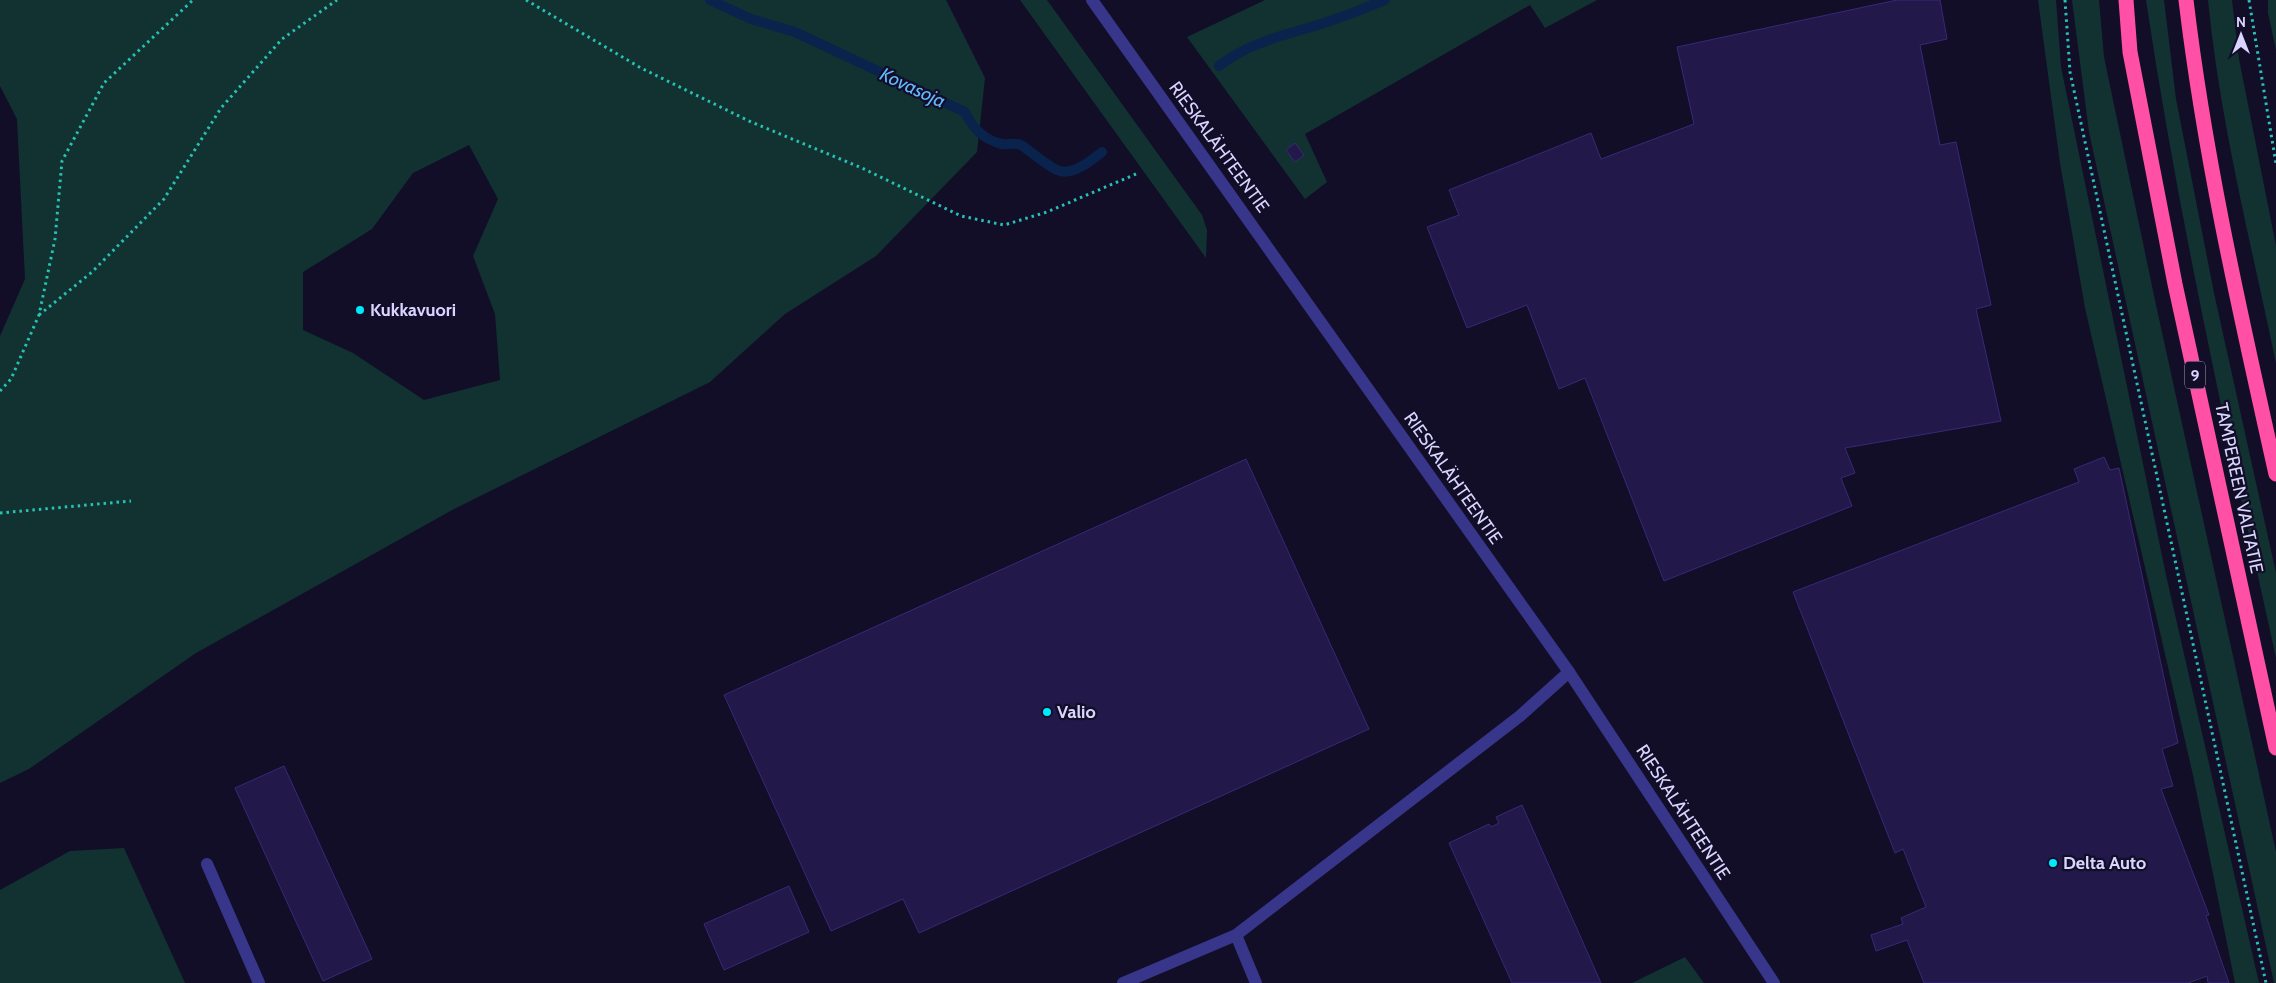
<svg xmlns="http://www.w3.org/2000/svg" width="2276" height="983" font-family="Cabin,sans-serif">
  <rect width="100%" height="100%" fill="#120e28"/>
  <path fill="#113231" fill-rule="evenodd" d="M0 0H946L985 78 977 152 876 256 785 314 710 382 454 509 196 653 29 769 0 783V336L25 279 17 119 0 86ZM469 145 498 199 473 256 495 314 500 380 424 400 353 353 303 330V272L372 229 413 173Z
    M1020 0H1047L1202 215 1207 230 1206 258Z
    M1265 0H1597L1545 28 1530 5 1305 134 1327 182 1305 199 1187 37Z
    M2038 0H2056L2061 67 2166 575 2259 983H2235L2193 775 2085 308 2060 163Z
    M2072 0H2099L2104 57 2156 305 2276 852V983H2274L2089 132Z
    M2146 0H2164L2176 99 2214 293 2276 573V658C2228 439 2179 221 2146 0Z
    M2208 0H2232L2239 59 2276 246V363C2251 243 2220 123 2208 0Z
    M2268 0H2276V50L2268 13Z
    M124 848 185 983H0V890L70 851Z
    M1685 957 1704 983H1632Z"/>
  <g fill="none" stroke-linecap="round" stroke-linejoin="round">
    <path stroke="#09234c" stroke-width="10" d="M710 0 751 19 795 32 965 112C972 127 984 140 1002 144 1008 145 1015 142 1021 145 1032 152 1049 168 1060 171 1074 175 1092 160 1102 152
      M1219 66C1252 40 1292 34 1330 21 1349 15 1367 7 1385 0"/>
  </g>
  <path fill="#22194a" stroke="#382978" d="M1897 0H1940L1947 39 1920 45 1940 145 1956 142 1991 305 1976 309 2001 421 1845 448 1855 473 1841 478 1852 506 1664 581 1585 378 1559 389 1527 305 1467 328 1427 227 1459 215 1449 190 1591 133 1601 159 1694 124 1677 47Z
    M1295 143 1304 155 1295 162 1286 150Z
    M2104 457 2110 470 2119 468 2178 743 2162 749 2173 786 2161 789 2209 915 2206 916 2229 983H2208L2207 976 2188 983H1924L1907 940 1876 951 1871 935 1903 924 1901 918 1926 907 1903 849 1895 853 1793 592 2079 482 2074 469Z
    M1246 459 1369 729 919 933 903 899 831 931 724 695Z
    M284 766 372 959 323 981 235 788Z
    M1522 805 1601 983H1512L1449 843 1489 824 1491 827 1499 823 1496 817Z
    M789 886 809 932 724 970 704 924Z"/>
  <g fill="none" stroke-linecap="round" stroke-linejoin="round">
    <path stroke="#28c1b5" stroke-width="3" stroke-dasharray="2.5 4" stroke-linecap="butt" d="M526 0 641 68 749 121 862 168 961 216 1004 225 1047 212 1136 174
      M2065 0 2070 72 2266 983
      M2249 0 2276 164
      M39 315 92 272 164 199 221 108 282 39 337 0
      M0 391 11 379 39 315 55 239 62 161 104 83 193 0
      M0 513 131 501"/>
    <path stroke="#38368a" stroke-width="12" d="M207 864 259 983
      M1236 935 1256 983
      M1123 983 1236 935 1520 716 1569 672"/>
    <path stroke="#38368a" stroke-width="12" d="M1092 0 1569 672 1774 983"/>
    <path stroke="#ff50a6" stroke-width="15" d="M2126 0 2130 52 2175 284 2276 748
      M2186 0C2205 160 2241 317 2276 474"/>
  </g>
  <g fill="#01e9ff" stroke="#120e28" stroke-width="2">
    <circle cx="360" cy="310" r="5"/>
    <circle cx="1047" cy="712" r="5"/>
    <circle cx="2053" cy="863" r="5"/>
  </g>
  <g text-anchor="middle" stroke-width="4.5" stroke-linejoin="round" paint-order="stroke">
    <rect fill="#120e28" stroke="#9d99be" stroke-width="1" x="2185" y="361.5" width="20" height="27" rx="4"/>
    <g font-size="16" font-weight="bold" fill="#d9d5ff">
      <text x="2195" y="381">9</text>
    </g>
    <g font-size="18" fill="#d9d5ff" stroke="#120e28">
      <text transform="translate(1219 147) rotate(54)" y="6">RIESKALÄHTEENTIE</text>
      <text transform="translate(1453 478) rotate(55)" y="6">RIESKALÄHTEENTIE</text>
      <text transform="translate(2239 488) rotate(78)" y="6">TAMPEREEN VALTATIE</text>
      <text transform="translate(1683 812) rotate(57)" y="6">RIESKALÄHTEENTIE</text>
    </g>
    <g font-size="18" font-weight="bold" fill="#d9d5ff" stroke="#120e28" text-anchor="start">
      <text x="370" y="316">Kukkavuori</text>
      <text x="1057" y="718">Valio</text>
      <text x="2063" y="869">Delta Auto</text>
    </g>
    <g font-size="19" font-style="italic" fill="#63b9ff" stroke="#120e28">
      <text transform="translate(913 87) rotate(25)" y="7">Kovasoja</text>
    </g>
  </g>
  <g transform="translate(2241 35)" stroke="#120e28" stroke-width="4" paint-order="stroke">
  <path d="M0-4L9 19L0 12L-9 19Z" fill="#d9d5ff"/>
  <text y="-8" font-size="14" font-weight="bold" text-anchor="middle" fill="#d9d5ff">N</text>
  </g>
</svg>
